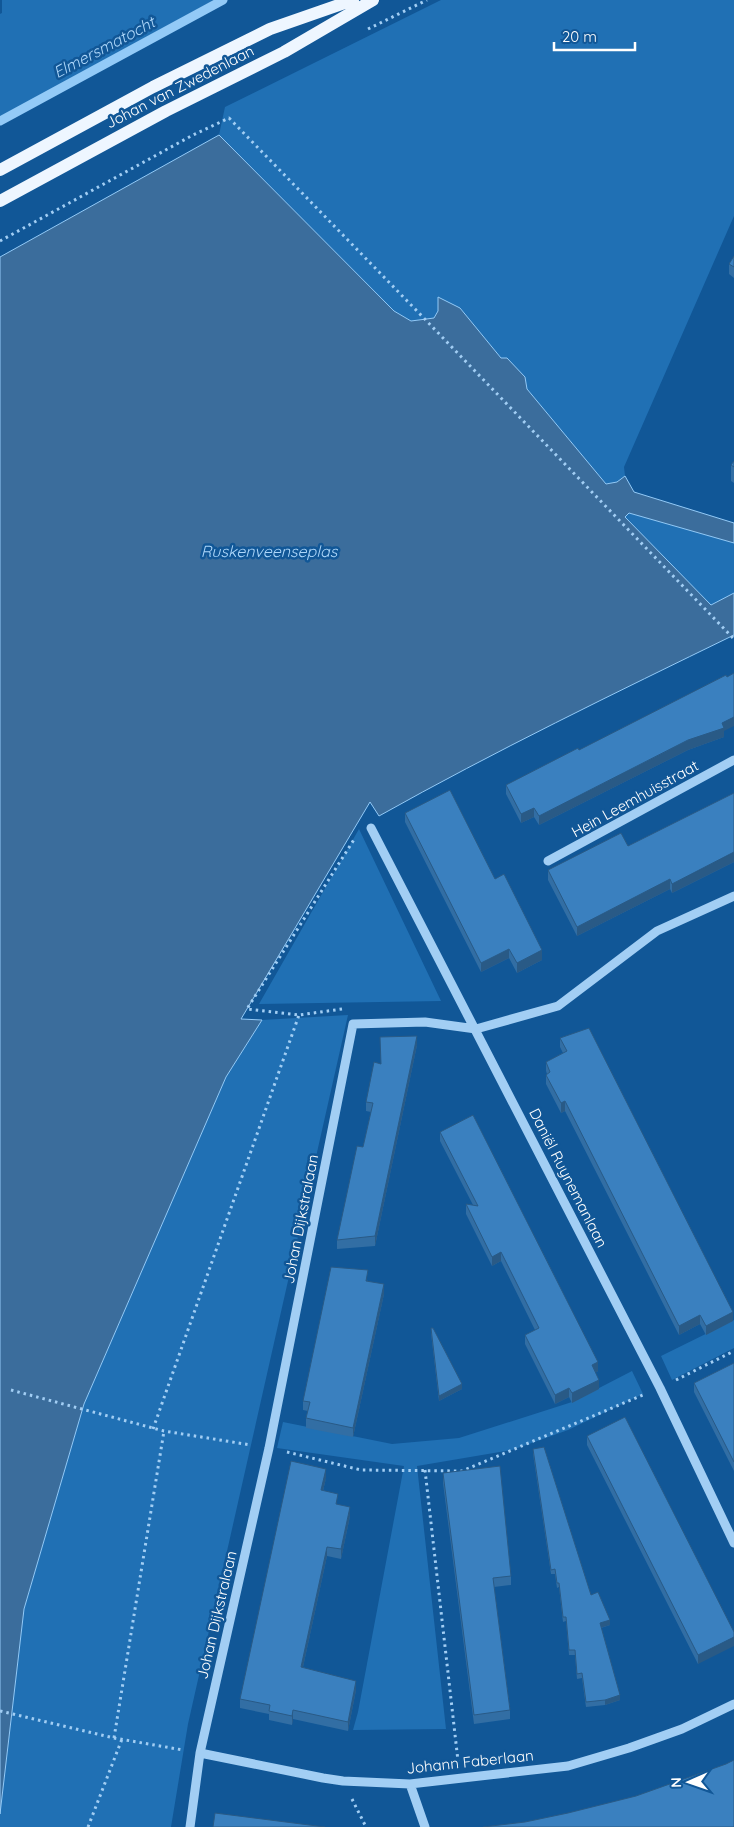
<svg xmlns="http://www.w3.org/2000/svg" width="734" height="1827" font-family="Quicksand,sans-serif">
  <rect width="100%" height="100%" fill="#115797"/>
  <path fill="#2070b4" d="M2 0H214L0 117V14L2 13Z
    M441 0H734V216L624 467 625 476 617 482 606 484 527 389 525 377 501 358 460 308 438 298V311L434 318 411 321 394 311 219 135 225 107Z
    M629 513 734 543V593L711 605 625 517Z
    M359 829 441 1001 259 1004Z
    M348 1015 188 1724 171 1827H0V1814L24 1609 84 1404 226 1077 262 1020Z
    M734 1320V1348L672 1380 661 1356Z
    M632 1371 643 1394 568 1430 512 1450 417 1466 446 1729 353 1730 358 1712 404 1466 277 1448 283 1422 392 1444 459 1438 572 1402Z"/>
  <path fill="#3b6d9c" stroke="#93caf7" d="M219 135 394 311 411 321 434 318 438 311V297L460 308 501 358H507L525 377 527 389 606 484 617 482 625 476 634 492 734 523V543L629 513 625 517 711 605 734 593V635C615 693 495 751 379 816L370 802 241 1019 262 1020 226 1077 84 1404 24 1609 0 1814V257Z"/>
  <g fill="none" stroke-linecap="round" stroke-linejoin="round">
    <path stroke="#93caf7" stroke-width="9" d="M0 121 223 0"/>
    <path stroke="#a2cef4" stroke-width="3" stroke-dasharray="2.5 4" stroke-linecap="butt" d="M368 29 427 0
      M0 241 193 135 229 118 416 310 734 639
      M342 1009 299 1015 247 1009 355 838
      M676 1380 734 1351
      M11 1390 164 1431 251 1445
      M153 1429 299 1015
      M287 1452 361 1470 462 1471 643 1395
      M425 1470 458 1761
      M0 1711 114 1738 183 1750
      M114 1738 164 1431
      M352 1799 366 1827
      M88 1827 122 1739"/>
    <path stroke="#a2cef4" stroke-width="9" d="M371 828 660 1388 734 1543
      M548 861 734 760
      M200 1753 323 1778 343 1781 410 1784 568 1766 629 1748 682 1729 734 1704
      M410 1784 425 1827
      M190 1827 200 1753 269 1448 353 1024 425 1022 476 1029 558 1006 657 931 734 896"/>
    <path stroke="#eef6ff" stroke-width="12" d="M0 170 153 87 270 29 353 0
      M0 201 166 111 284 52 373 0"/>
  </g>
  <path fill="#326ea4" d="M734 256V278L729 274V264Z
    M734 461V483L731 481V465Z
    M724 731V737L688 750 539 825 534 817 521 823 506 794V785L579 750Z
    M734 793V862L672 893 670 889 577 936 548 880V870L628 846Z
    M405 813 495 879 542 960 517 973 509 958 481 972 405 822Z
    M560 1038 733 1321 706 1335 700 1324 679 1335 565 1111 561 1113 546 1084V1075L547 1074 546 1071V1062L563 1053 560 1047Z
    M417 1045 375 1246 337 1249V1240L363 1147 371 1112 366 1111V1102L381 1064Z
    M440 1132 598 1371 595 1373 599 1389 572 1403 569 1397 555 1404 525 1344V1335L535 1330 501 1261 492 1266 466 1214V1204L473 1205 440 1141Z
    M368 1280V1281L384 1294 353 1437 306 1428V1418L308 1411 303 1410V1401Z
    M431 1328 462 1389 439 1401 431 1333Z
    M734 1363V1471L694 1392V1383Z
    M587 1436 734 1632 698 1664 587 1445Z
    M533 1449 591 1595 610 1625 601 1628 620 1700 605 1705 586 1707 582 1678 577 1679 575 1655H569L566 1621 563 1622 559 1587 557 1588 555 1574H551L533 1454Z
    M443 1473 511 1576V1585L494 1587 510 1710V1719L474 1724 443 1483Z
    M326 1478 323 1491 350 1516 341 1559 327 1556 303 1667 356 1690 348 1731 293 1719 292 1725 269 1720V1714L240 1708V1699Z"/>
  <path fill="#295a86" d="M734 717V726L724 731V737L688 750 539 825V816Z
    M534 808V817L521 823V814Z
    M734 852V862L672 893V884Z
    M670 879V889L577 936V927Z
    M509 949V958L481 972V963Z
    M542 950V960L517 973V963Z
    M417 1036V1045L375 1246V1236Z
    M565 1101V1111L561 1113V1103Z
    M501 1252V1261L492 1266V1257Z
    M384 1284V1294L353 1437V1428Z
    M733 1312V1321L706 1335V1326Z
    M700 1315V1324L679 1335V1326Z
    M598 1362V1371L592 1375V1365Z
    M599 1380V1389L572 1403V1393Z
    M462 1384V1389L439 1401V1396Z
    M569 1388V1397L555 1404V1395Z
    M326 1469V1478L321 1499V1490Z
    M350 1507V1516L341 1559V1549Z
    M327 1547V1556L301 1676V1667Z
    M610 1620V1625L600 1628V1623Z
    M734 1637V1646L698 1664V1655Z
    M356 1681V1690L348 1731V1722Z
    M620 1695V1700L605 1705V1700Z
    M293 1710V1719L292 1725V1716Z"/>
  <path fill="#3a80bf" stroke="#295a86" d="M734 256V267L729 264Z
    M734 461V467L731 465Z
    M734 673V717L722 723 724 728 688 740 539 816 534 808 521 814 506 785 578 748 579 750 726 675 727 677Z
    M450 790 495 879 504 874 542 950 517 963 509 949 481 963 405 813Z
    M734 793V852L672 884 670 879 577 927 548 870 621 833 628 846Z
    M589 1028 733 1312 706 1326 700 1315 679 1326 565 1101 561 1103 546 1075 550 1072 546 1062 567 1051 560 1038Z
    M417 1036 375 1236 337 1240 357 1146 363 1147 373 1103 366 1102 374 1062 381 1064 380 1037Z
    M473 1115 598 1362 592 1365 599 1380 572 1393 569 1388 555 1395 525 1335 539 1328 501 1252 492 1257 466 1204 478 1206 440 1132Z
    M331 1267 368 1270 366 1281 384 1284 353 1428 306 1418 310 1402 303 1401Z
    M431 1328H433L462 1384 439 1396Z
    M734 1363V1462L694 1383Z
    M625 1417 734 1632V1637L698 1655 587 1436Z
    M544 1447 591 1595 598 1592 610 1620 600 1623 620 1695 605 1700 586 1702 582 1673 577 1674 575 1650H569L566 1617H563L559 1583H557L555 1569 551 1570 533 1449Z
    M291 1461 326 1469 321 1490 338 1494 336 1504 350 1507 341 1549 327 1547 301 1667 356 1681 348 1722 293 1710 292 1716 269 1711 270 1705 240 1699Z
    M500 1466 511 1576 493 1578 510 1710 474 1715 443 1473Z
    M734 1760V1827H483L525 1822 568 1813 636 1796 726 1764Z
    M215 1813 325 1827H213Z"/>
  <g text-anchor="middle" stroke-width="5" stroke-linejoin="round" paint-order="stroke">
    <g font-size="15" fill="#fff" stroke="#115797">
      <text transform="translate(180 87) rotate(-27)" y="5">Johan van Zwedenlaan</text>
      <text transform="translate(635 799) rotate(-29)" y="5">Hein Leemhuisstraat</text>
      <text transform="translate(568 1178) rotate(63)" y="5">Daniël Ruynemanlaan</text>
      <text transform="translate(301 1219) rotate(-79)" y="5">Johan Dijkstralaan</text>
      <text transform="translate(217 1615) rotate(-77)" y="5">Johan Dijkstralaan</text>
      <text transform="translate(470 1762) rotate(-6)" y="5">Johann Faberlaan</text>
    </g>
    <g font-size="16" font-style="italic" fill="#aed7fa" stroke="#115797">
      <text transform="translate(104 47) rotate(-28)" y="6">Elmersmatocht</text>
      <text x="269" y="557">Ruskenveenseplas</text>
    </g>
  </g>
  <g transform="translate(689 1782) rotate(268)" stroke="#115797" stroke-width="4" paint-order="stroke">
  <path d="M0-4L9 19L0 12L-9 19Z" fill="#ffffff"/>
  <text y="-8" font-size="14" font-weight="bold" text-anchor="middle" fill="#ffffff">N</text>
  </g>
  <path d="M554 42v8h81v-8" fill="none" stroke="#ffffff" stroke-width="2.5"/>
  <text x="562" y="42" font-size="15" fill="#ffffff" stroke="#115797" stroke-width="4" paint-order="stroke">20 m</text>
</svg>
